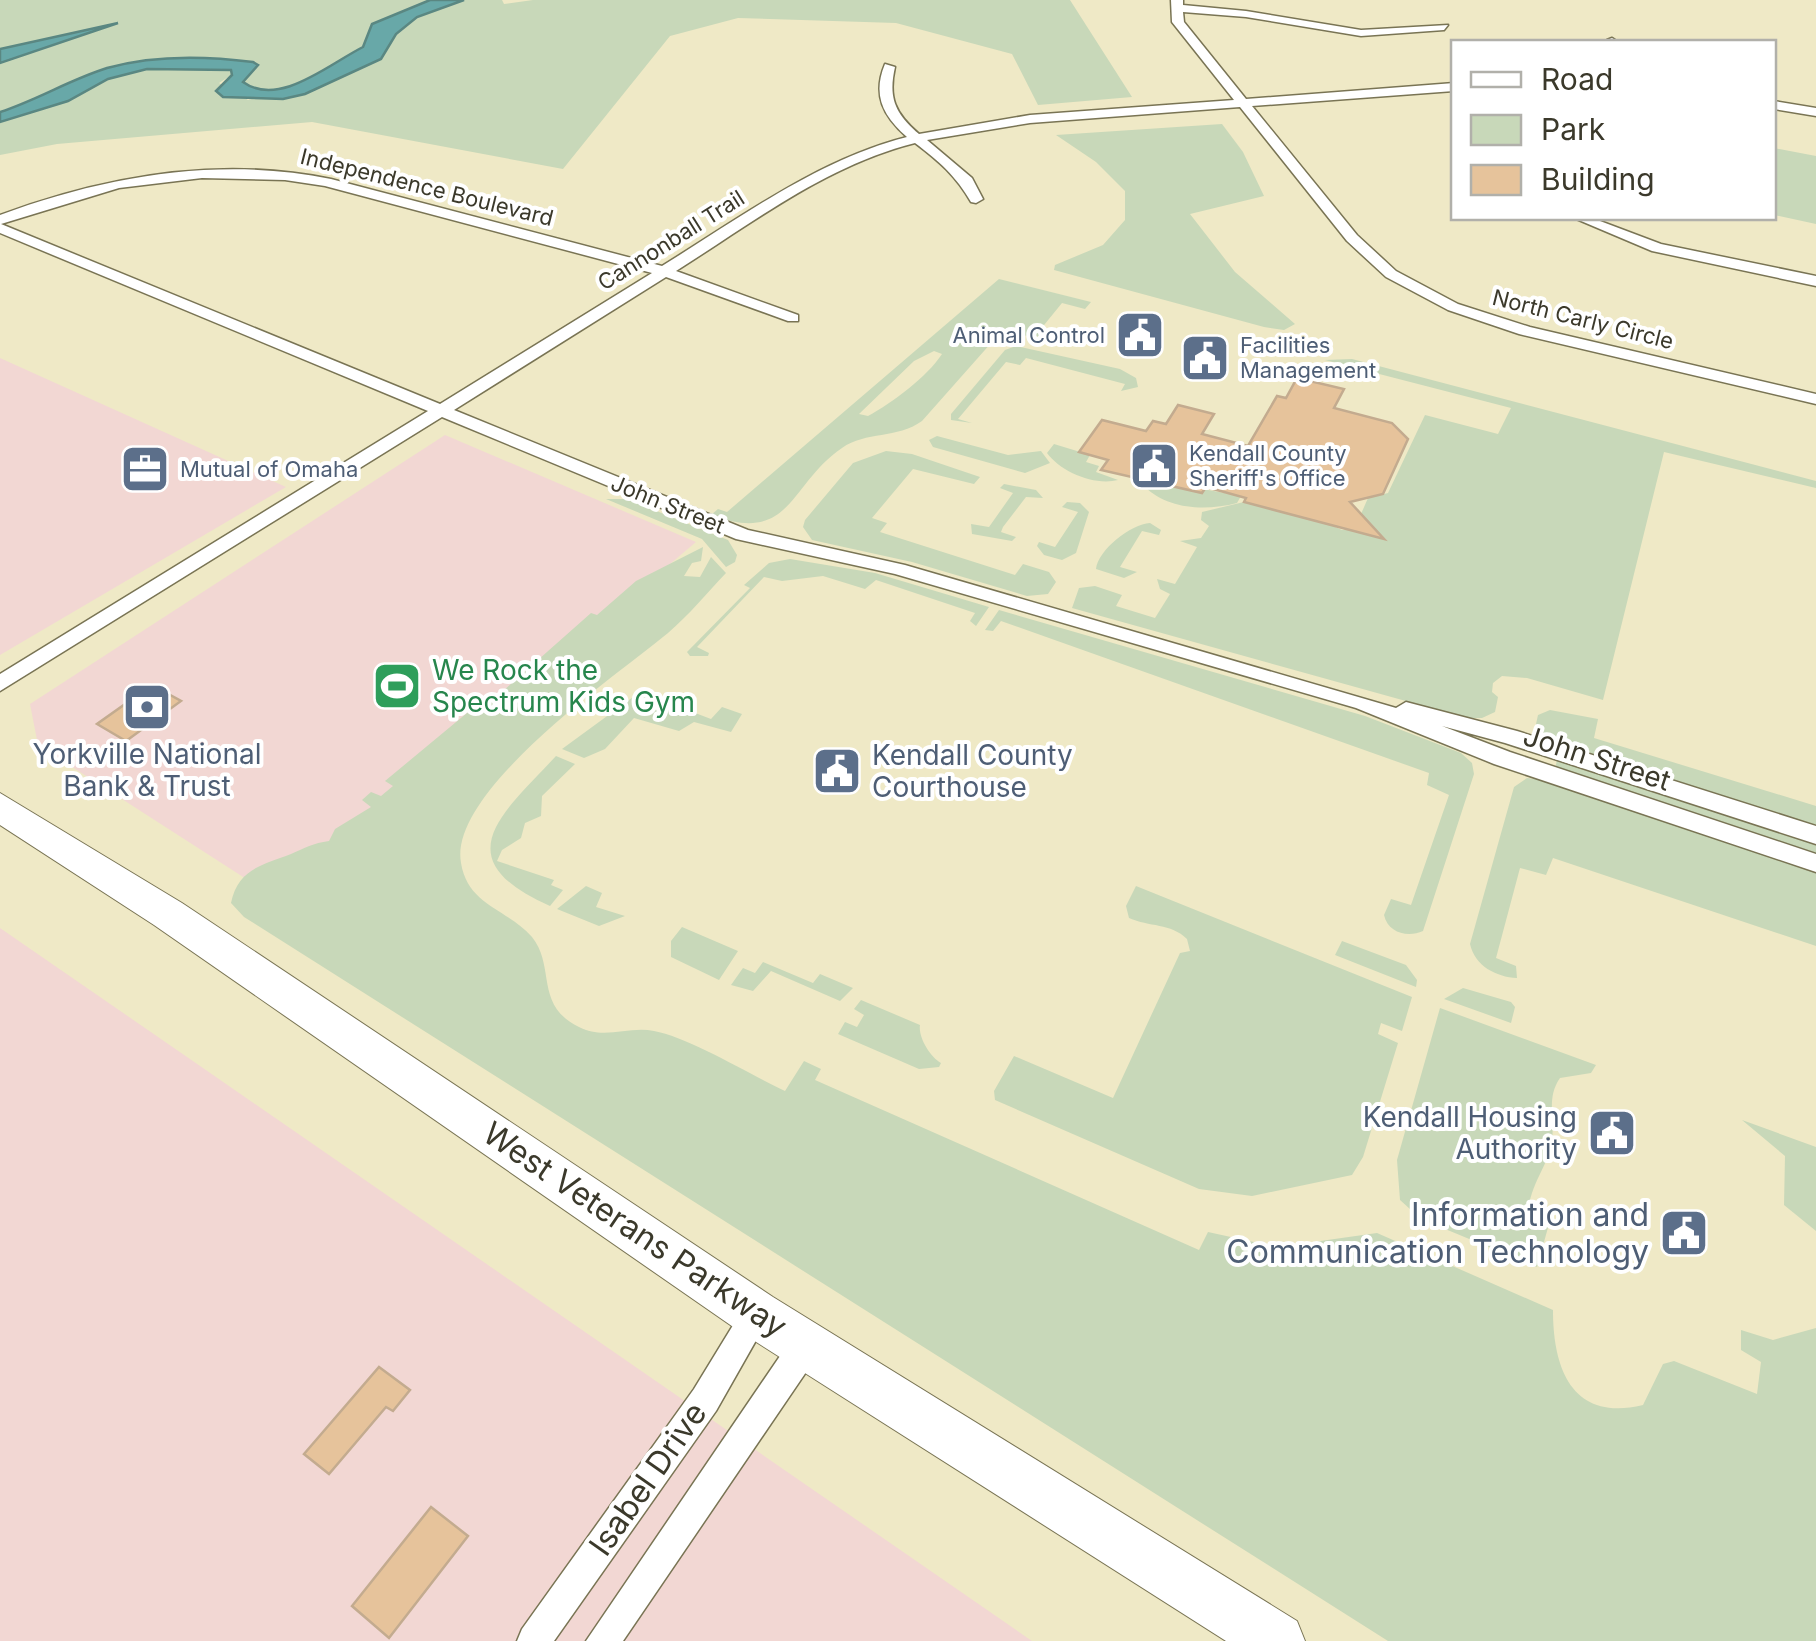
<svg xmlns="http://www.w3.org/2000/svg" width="1816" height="1641" font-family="Inter,sans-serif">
  <rect width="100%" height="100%" fill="#efe9c6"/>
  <path fill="#f2d7d3" d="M0 358 286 487 0 655Z
    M445 435 696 542 276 898 38 745 30 704Z
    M0 928 203 1068 1032 1641H0Z"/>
  <path fill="#c8d8b9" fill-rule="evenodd" d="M0 0H430L372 24 363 47C329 64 279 108 243 82L257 65 159 59 52 90 40 99 0 112V63L115 24 0 49Z
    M464 0H502L504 4 533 0H1070L1132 97 1038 105 1012 54 896 23 738 18 670 36 563 169 312 122 57 144 0 155V122L68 101 108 79 147 69 231 70 233 74 219 83 248 100 365 67C383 58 385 47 398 33 416 14 440 7 464 0Z
    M1222 124 1243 152 1264 196 1190 214 1235 272 1295 324 1284 330 1264 327 1054 270 1055 265 1103 245 1125 220V191L1096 162 1056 135Z
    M1774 148 1816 156V224L1774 215Z
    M999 279 1091 302 1085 309 1062 303 1040 330 1051 335 1048 337 1015 335 992 342 922 421C897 439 866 431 842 448 788 485 792 545 711 515L718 509 727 512ZM934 351 942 354C927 377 892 403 868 416L859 414 914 361Z
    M1016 346 1120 369 1136 378 1138 387 1121 391 1125 384 1026 358 1020 365 1006 362 958 419 972 423 951 420V414L1005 350Z
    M1352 359 1816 481V488L1664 452 1603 700 1527 678 1502 676 1493 683 1492 692 1498 697 1495 712 1482 718H1467L1072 608 1079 588 1095 586 1122 595 1116 606 1155 618 1170 594 1160 589 1157 579 1175 584 1197 547 1180 541 1201 538 1209 526 1201 520 1202 512 1244 502 1285 513 1289 506 1342 530 1373 527 1361 514 1368 498 1388 493 1425 415 1498 434 1511 408 1325 360Z
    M937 436 1008 455 1041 451 1050 463 1025 473 933 447 929 440Z
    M1054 444 1090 455 1086 462 1099 466 1096 472 1118 480C1094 486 1061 472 1047 453Z
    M886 451 912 454 980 477 974 484 913 469 872 518 887 523 880 532 1015 575 1023 564 1049 572 1056 582 1048 594 1027 596 912 562 812 540 803 527 805 520 853 463Z
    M1148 479 1241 496 1237 503C1206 511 1168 510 1144 486Z
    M1004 484 1036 490 1043 498 1026 497 1003 527 1001 532 1016 537 1012 541 972 534 971 524 989 527 1013 493 1000 488Z
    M606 499H627L728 540 737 555 735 562 726 567 702 539Z
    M1067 502 1080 503 1089 512 1076 553 1062 560 1044 555 1037 546 1039 542 1055 547 1078 512 1062 507Z
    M1150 523 1161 530 1159 535 1142 531 1120 567 1137 572 1124 578 1096 569C1098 550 1131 524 1150 523Z
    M703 547 701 561 692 563 684 576 700 577 711 557 726 573C707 593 689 615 668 633 617 675 448 791 461 863 468 906 508 909 532 937 556 967 534 1005 579 1027 604 1040 628 1026 654 1031 688 1037 751 1075 785 1091L804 1061 821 1069 815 1080 1199 1250 1208 1232 1263 1244 1292 1245 1377 1233 1553 1310C1553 1370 1573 1422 1643 1405L1663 1364 1674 1361 1757 1394 1761 1362 1741 1350V1330L1773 1340 1816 1328V1641H1388L244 917 231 903C238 869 262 865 291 854 305 848 313 843 329 841L335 829 371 807 362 800 371 792 381 796 393 786 385 781 479 703 486 706 591 613 597 615 636 581Z
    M790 559 875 573 989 607 976 626 970 621 975 613 876 580 865 589 823 576 782 581 764 577 697 647 709 653 708 656H690L687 652 750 588 744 585 769 563Z
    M999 610 1365 716 1461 753 1472 763 1474 774 1423 931C1408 938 1388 933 1384 915L1391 899 1411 905 1449 795 1427 785 1429 773 1001 621 993 631 985 630Z
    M640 692 711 719 722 707 742 714 731 732 694 722 679 731 634 718 605 749 584 758 562 749Z
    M1550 710 1598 719 1594 738 1816 806V829L1549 742 1536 724 1538 715Z
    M556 756 575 764 542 796 541 816 525 823 521 838 502 850 497 861 554 880 551 885 563 890 550 906C444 859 501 815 556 756Z
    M1557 760 1816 845V854L1555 769Z
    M1527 778 1546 780 1816 869V946L1553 858 1546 875 1520 868 1496 958 1516 966 1517 978C1496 977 1475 966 1470 944L1514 787Z
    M586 886 602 893 596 907 625 916 599 926 557 909Z
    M1136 886 1412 997 1402 1031 1381 1023 1378 1034 1398 1043 1363 1157 1352 1175 1252 1196 1199 1189 995 1100 994 1091 1014 1056 1113 1098 1180 953 1190 951 1187 939C1171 923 1149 927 1129 918L1126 906Z
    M682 927 738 951 719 980 671 957V941Z
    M1342 941 1406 965 1417 980 1416 987 1335 955Z
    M763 962 813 983 820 974 853 988 840 1001 771 971 753 991 731 985 743 968 755 973Z
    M1463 988 1511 1002 1515 1007 1511 1023 1444 999Z
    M861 1000 920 1025C918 1037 930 1057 941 1063L939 1067 919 1069 838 1034 845 1022 857 1027 864 1015 854 1009Z
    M1440 1008 1596 1065 1591 1073 1560 1078C1546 1098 1555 1117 1552 1140 1550 1162 1532 1182 1529 1206L1549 1224 1537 1267 1421 1219 1400 1200 1397 1160Z
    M1742 1120 1816 1147V1231L1784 1205 1785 1156Z"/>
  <path fill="#68a8a8" stroke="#5a8782" stroke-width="2.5" d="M430 0H464L417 17 396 34 381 59 305 94 283 99 223 97 216 91 232 75 231 70 147 69 108 79 68 101 0 122V112C37 100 69 80 107 68 153 55 206 56 253 62L258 65 243 82C279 108 329 64 363 47L372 24Z
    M118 23 0 63V49Z"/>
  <path fill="#e6c39b" stroke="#c3ab8f" stroke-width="2.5" d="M1297 378 1344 389 1334 408 1392 423 1408 439 1383 494 1350 502 1384 539 1244 502 1246 498 1206 487 1202 493 1101 470 1108 460 1079 452 1102 420 1146 431 1153 421 1166 424 1178 405 1214 414 1202 434 1248 446 1277 396 1286 398Z
    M152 685 181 701 126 741 97 724Z
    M379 1367 410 1390 393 1411 386 1407 329 1474 304 1454Z
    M431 1507 468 1536 389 1638 352 1606Z"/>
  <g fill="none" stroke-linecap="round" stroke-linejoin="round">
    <g stroke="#797454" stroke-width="3">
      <path id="street" d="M1171 0H1183V5L1246 11 1361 30 1448 25 1444 30 1361 36 1246 17 1183 12 1184 22 1246 99 1454 83V91L1252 106 1357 235 1396 271 1458 304 1530 327 1816 394V404L1519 334 1448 310 1386 277 1347 241 1240 107 1030 123 927 140 972 178 983 199 976 203 971 202C956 176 939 161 915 143 827 165 752 223 676 271L798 315V321H788L666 277 454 410 748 530 905 565 1396 708 1406 702 1517 731 1816 826V844L1505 743 1442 726 1510 752 1816 854V872L1494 764 1356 708 895 574 736 539 442 417 0 691V674L428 411 0 233V215C105 176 220 156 331 179L662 266C740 218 817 160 907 137 883 116 872 95 885 64L895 67C888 98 895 113 919 134L1030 115 1234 100 1172 22ZM202 178 285 180 325 186 652 273 440 404 1 224 119 188Z
        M1612 38 1618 42H1605L1607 40Z
        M1774 101 1816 108V116L1774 109Z
        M1574 218H1592L1661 244 1816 276V286L1652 251Z
        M756 1300 766 1304 771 1314 716 1411 554 1641H517L522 1629 694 1389 746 1304Z
        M806 1330 817 1334 821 1345 817 1356 623 1641H586L795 1334Z"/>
    </g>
    <g stroke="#797454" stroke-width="2">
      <path id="primary" d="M0 793 182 903 773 1297 1297 1621 1305 1641H1226L739 1331 154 925 0 825Z"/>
    </g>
    <use href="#street" fill="#fff" fill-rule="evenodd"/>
    <use href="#primary" fill="#fff" fill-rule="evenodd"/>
  </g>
  <defs>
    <g id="civic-square" transform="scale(2.5)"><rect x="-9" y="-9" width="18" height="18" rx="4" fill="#5c6f8a" stroke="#fff"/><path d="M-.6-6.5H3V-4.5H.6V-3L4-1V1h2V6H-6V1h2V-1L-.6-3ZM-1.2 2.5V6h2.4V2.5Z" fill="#fff"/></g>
    <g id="office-square" transform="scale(2.5)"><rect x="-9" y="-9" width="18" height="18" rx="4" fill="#5c6f8a" stroke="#fff"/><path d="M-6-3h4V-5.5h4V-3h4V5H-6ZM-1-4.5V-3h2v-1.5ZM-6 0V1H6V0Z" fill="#fff"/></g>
    <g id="stadium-square" transform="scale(2.5)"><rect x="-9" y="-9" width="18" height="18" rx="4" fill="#2e9e5b" stroke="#fff"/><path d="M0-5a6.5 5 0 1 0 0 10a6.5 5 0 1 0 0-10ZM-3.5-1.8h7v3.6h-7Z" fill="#fff"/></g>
    <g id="bank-square" transform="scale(2.5)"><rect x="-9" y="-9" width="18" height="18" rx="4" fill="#5c6f8a" stroke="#fff"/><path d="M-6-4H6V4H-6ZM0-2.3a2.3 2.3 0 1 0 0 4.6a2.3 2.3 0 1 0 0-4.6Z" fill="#fff"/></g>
  </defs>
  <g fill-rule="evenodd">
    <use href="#civic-square" x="1140" y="335"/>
    <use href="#civic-square" x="1205" y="358"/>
    <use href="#civic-square" x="1154" y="466"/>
    <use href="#office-square" x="145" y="469"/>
    <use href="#stadium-square" x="397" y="686"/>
    <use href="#bank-square" x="147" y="707"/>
    <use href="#civic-square" x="837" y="771"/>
    <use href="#civic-square" x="1612" y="1133"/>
    <use href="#civic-square" x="1684" y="1233"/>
  </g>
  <g text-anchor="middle" stroke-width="8" stroke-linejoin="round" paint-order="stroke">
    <g font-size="22" fill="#3b392b" stroke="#fff">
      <text transform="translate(427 187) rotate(14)" y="8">Independence Boulevard</text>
      <text transform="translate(671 240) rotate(-32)" y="8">Cannonball Trail</text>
      <text transform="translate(1583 319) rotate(14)" y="8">North Carly Circle</text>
      <text transform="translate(668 504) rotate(22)" y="8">John Street</text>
    </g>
    <g font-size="22" fill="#4e5e75" stroke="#fff" text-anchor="start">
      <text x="1105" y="343" text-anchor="end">Animal Control</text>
      <text x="1240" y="353">Facilities<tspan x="1240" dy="25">Management</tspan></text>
      <text x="1189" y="461">Kendall County<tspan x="1189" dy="25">Sheriff's Office</tspan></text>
      <text x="180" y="477">Mutual of Omaha</text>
    </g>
    <g font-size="28" fill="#27864d" stroke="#fff" text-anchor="start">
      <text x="432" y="680">We Rock the<tspan x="432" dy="32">Spectrum Kids Gym</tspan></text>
    </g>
    <g font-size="28" fill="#4e5e75" stroke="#fff">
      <text x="147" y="764">Yorkville National<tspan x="147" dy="32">Bank &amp; Trust</tspan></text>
      <text x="872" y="765" text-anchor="start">Kendall County<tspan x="872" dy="32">Courthouse</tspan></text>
      <text x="1577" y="1127" text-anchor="end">Kendall Housing<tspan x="1577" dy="32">Authority</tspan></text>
    </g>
    <g font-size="28" fill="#3b392b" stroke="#fff">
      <text transform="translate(1597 758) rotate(18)" y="10">John Street</text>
    </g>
    <g font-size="32" fill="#4e5e75" stroke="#fff" text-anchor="end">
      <text x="1649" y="1226">Information and<tspan x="1649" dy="37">Communication Technology</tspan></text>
    </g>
    <g font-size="32" fill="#3b392b" stroke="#fff">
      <text transform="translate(635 1230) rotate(34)" y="11">West Veterans Parkway</text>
      <text transform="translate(648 1479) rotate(-55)" y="11">Isabel Drive</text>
    </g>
  </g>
  <rect x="1451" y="40" width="325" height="180" fill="#ffffff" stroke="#b1b0aa" stroke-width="2.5"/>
  <rect x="1471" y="72" width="50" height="15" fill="#ffffff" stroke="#b1b0aa" stroke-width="2.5"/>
  <text x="1541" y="90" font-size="30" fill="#3b392b">Road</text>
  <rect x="1471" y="115" width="50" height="30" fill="#c8d8b9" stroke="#b1b0aa" stroke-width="2.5"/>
  <text x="1541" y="140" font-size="30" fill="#3b392b">Park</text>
  <rect x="1471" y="165" width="50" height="30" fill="#e6c39b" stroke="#b1b0aa" stroke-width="2.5"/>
  <text x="1541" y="190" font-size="30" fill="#3b392b">Building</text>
</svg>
